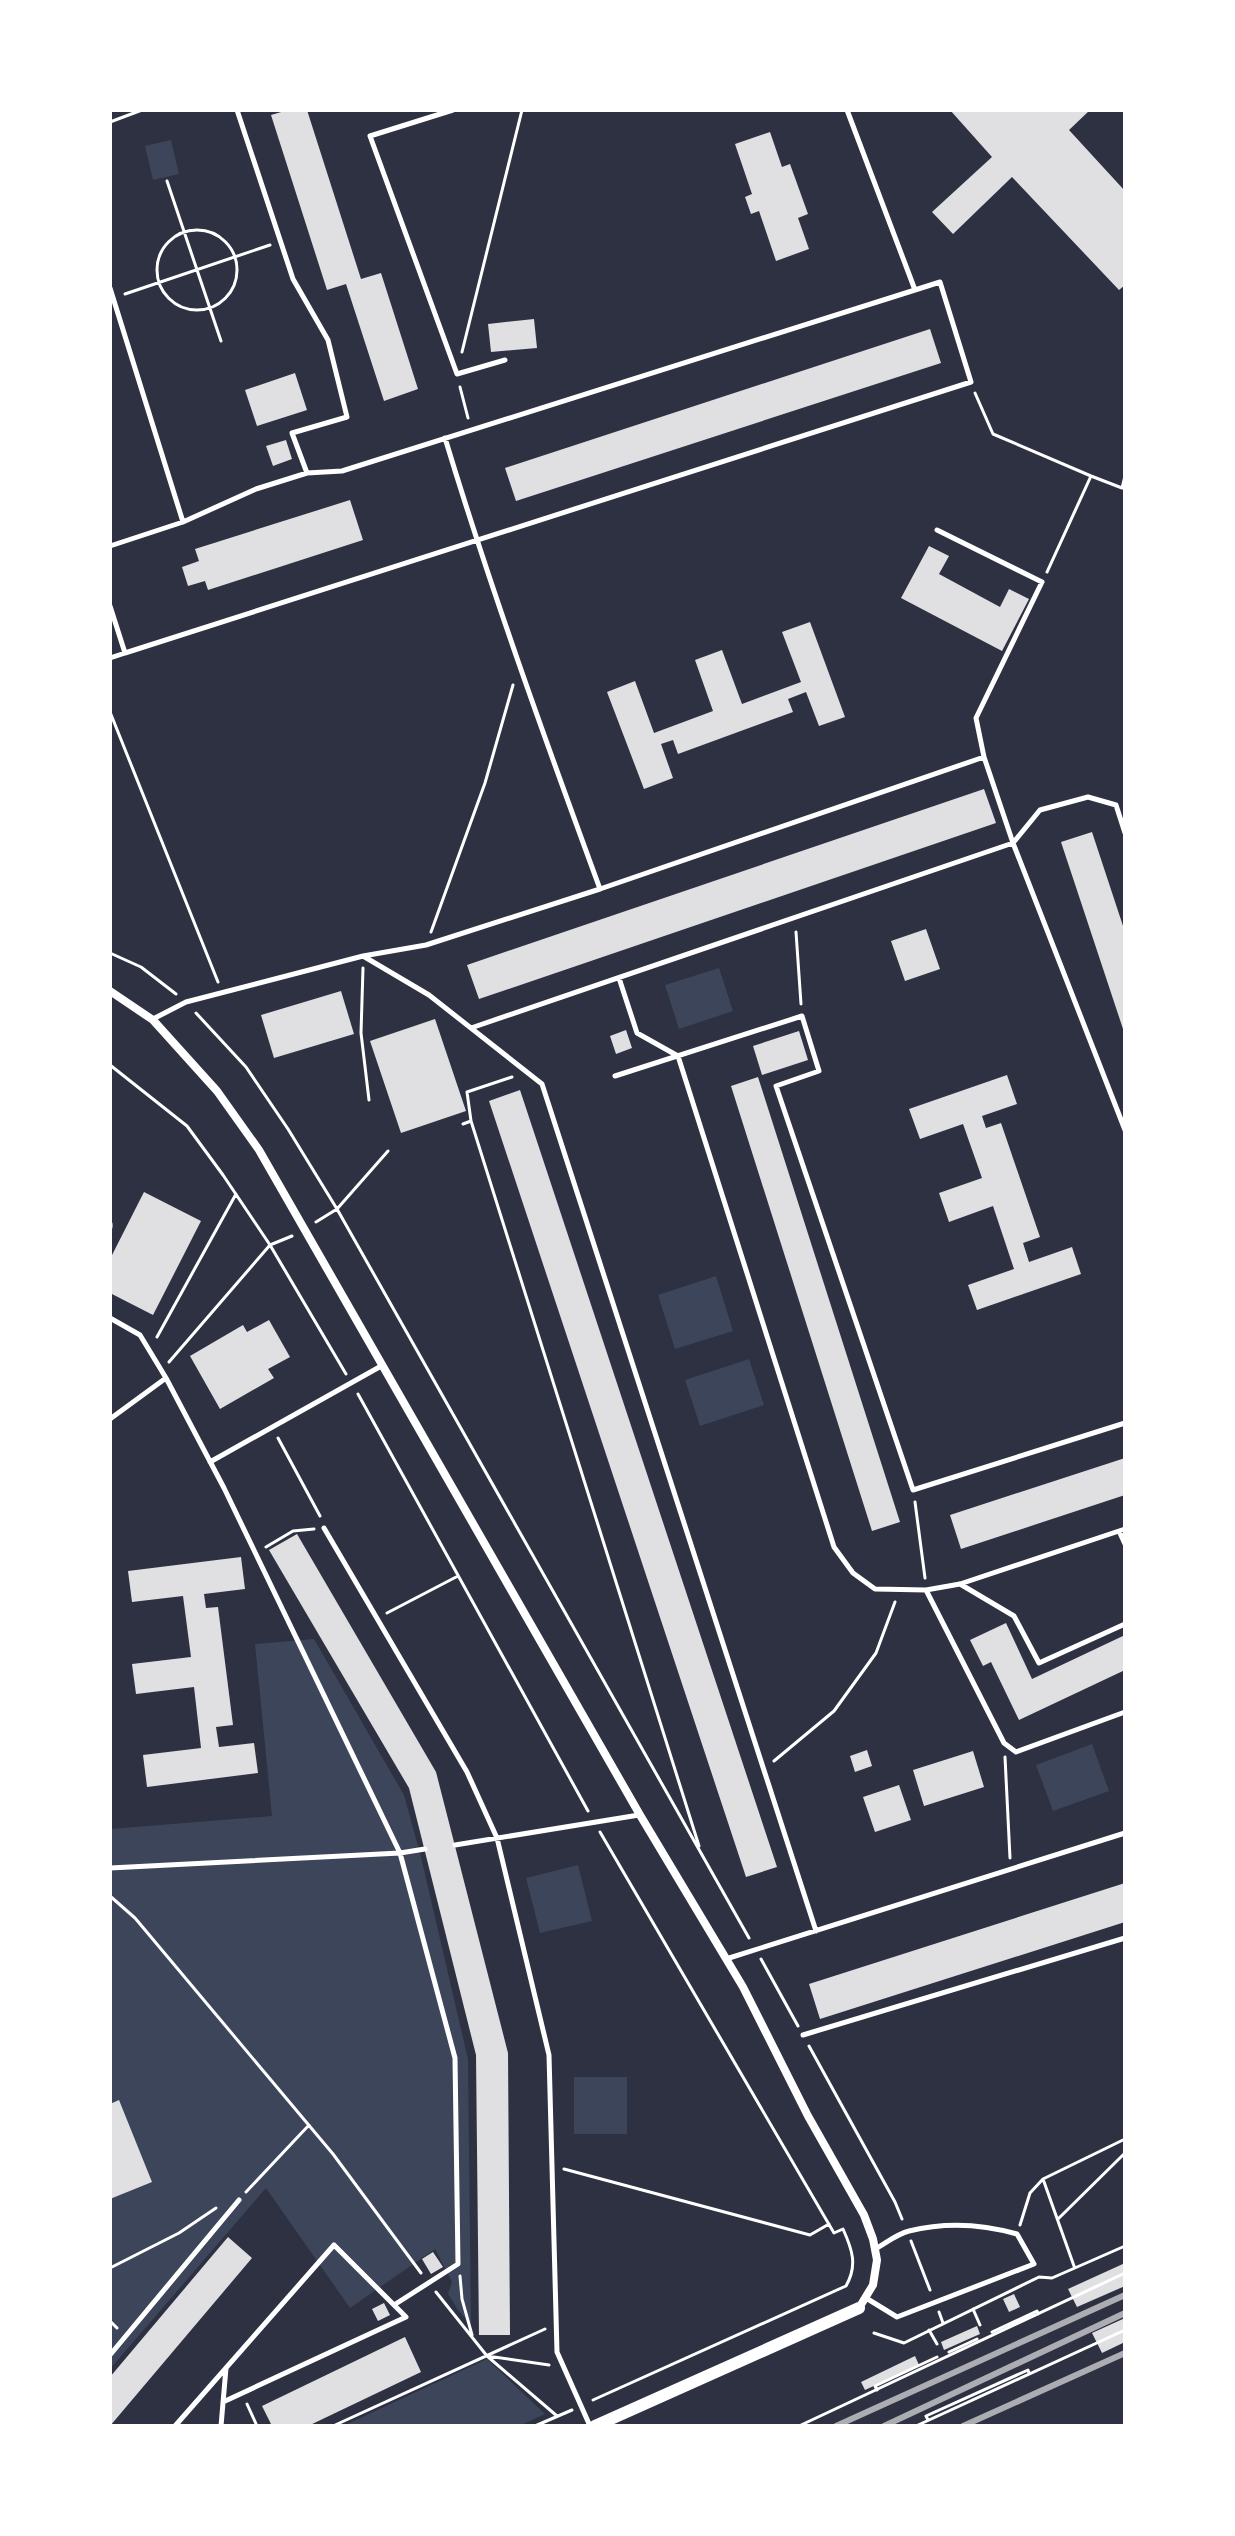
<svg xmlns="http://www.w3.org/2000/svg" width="1235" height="2536" font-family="'Open Sans',sans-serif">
  <rect width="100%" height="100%" fill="#2d3142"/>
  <path fill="#3c4559" d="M171 140 179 174 153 180 145 146Z
    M719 968 733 1011 679 1029 665 985Z
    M716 1276 733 1331 675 1349 658 1295Z
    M749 1359 764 1405 700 1426 685 1380Z
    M314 1639 404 1795 421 1857 468 2059 471 2325 458 2310 448 2294 452 2282 435 2249 350 2308 266 2188 110 2369V1829L272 1816 255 1644Z
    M1092 1744 1109 1791 1053 1811 1036 1765Z
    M578 1865 592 1921 540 1933 526 1878Z
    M574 2077H627V2134H574Z
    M487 2359 545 2414 519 2426H343Z"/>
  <path fill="#e0e0e3" d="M288 110H307L361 279 381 273 418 389 384 401 346 284 327 290 271 115Z
    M950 110H1090L1069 130 1125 191V285L1119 290 1012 177 953 234 932 212 992 157Z
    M770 132 782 167 790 164 808 214 798 218 809 249 776 261 759 211 751 214 745 197 752 194 735 144Z
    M534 319 537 348 491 352 488 324Z
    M930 329 941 363 516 501 505 468Z
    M295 373 307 410 257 426 245 390Z
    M286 440 292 459 273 466 266 446Z
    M350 500 363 540 208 590 205 581 188 586 182 567 199 561 195 549Z
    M929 546 949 556 939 574 1000 607 1009 589 1029 599 1002 651 901 598Z
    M810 622 845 717 819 726 806 692 788 699 793 712 678 754 673 740 661 744 673 778 644 789 607 692 635 681 654 733 713 711 695 660 722 650 742 704 801 682 782 632Z
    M984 789 996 823 479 999 467 965Z
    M1092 832 1125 932V1035L1061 842Z
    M926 929 940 969 905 981 891 941Z
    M341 991 354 1034 274 1058 261 1015Z
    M435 1019 466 1111 401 1133 370 1041Z
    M626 1030 632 1048 616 1054 610 1036Z
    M799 1031 808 1060 762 1075 753 1046Z
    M1007 1075 1017 1104 982 1116 986 1128 1001 1123 1040 1237 1023 1243 1029 1262 1072 1247 1081 1274 977 1310 968 1285 1014 1269 993 1206 949 1222 939 1193 982 1178 963 1124 920 1139 909 1109Z
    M758 1077 900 1522 872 1531 731 1086Z
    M520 1090 777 1867 746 1877 489 1101Z
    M144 1192 201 1221 153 1315 110 1293V1259Z
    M269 1320 290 1357 268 1369 274 1378 220 1409 190 1356 243 1325 247 1332Z
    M1125 1458V1495L961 1549 950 1515Z
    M297 1534 436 1772 508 2053 510 2335H479L476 2055 409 1788 269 1550Z
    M241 1557 245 1589 204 1594 206 1608 218 1607 233 1725 216 1727 219 1747 254 1743 258 1773 147 1787 143 1755 201 1748 194 1687 136 1694 132 1664 191 1657 183 1596 132 1602 128 1571Z
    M1006 1623 1032 1679 1125 1635V1670L1019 1720 991 1662 983 1666 970 1640Z
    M867 1750 872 1766 855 1772 850 1756Z
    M973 1751 984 1787 924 1806 913 1770Z
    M899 1785 911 1820 875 1832 863 1797Z
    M1125 1883V1922L820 2019 809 1984Z
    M119 2100 152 2182 110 2199V2104Z
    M228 2237 252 2258 110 2426V2377Z
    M433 2252 443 2267 431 2274 422 2259Z
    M1125 2263V2286L1077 2307 1068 2289Z
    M1014 2294 1020 2307 1009 2312 1003 2299Z
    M384 2303 390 2315 378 2321 372 2309Z
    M1125 2318V2342L1102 2353 1092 2333Z
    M977 2326 980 2334 944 2350 941 2342Z
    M405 2337 421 2372 308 2426H272L262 2406Z
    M915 2356 919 2365 865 2390 861 2382Z"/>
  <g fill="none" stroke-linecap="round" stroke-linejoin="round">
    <path stroke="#fff" stroke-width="3" d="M110 122 142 110
      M167 181 221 341
      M157 270a40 40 0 1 1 80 0a40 40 0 1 1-80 0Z
      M125 294 270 245
      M462 352 522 110
      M460 387 468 418
      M975 393 993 434 1091 476 1047 572
      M1091 476 1122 488 1125 487
      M1122 488 1125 476
      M110 712 218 982
      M431 932 485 783 513 685
      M796 932 801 1004
      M110 953 141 967 176 994
      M363 968 361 1033 369 1100
      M196 1013 246 1067 288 1129 337 1209 749 1938
      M110 1065 187 1126 223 1175 270 1245 292 1236
      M512 1077 467 1092 471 1121 699 1846
      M463 1124 471 1121
      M316 1222 337 1209 388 1151
      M157 1337 236 1194
      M169 1362 270 1245 346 1374
      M358 1394 588 1811
      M278 1438 320 1516
      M915 1502 925 1578
      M266 1547 293 1531 314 1529
      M387 1613 458 1576
      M1005 1757 1010 1858
      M774 1761 834 1711 876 1653 895 1602
      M110 1896 135 1918 333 2154 421 2273
      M761 1959 798 2026
      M809 2046 895 2202 902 2219
      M564 2169 810 2235 829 2224
      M246 2192 309 2125
      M1058 2219 1125 2153
      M1020 2225 1030 2193 1043 2179
      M911 2241 930 2290
      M1074 2266 1043 2179 1125 2139
      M110 2268 179 2233 216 2208
      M460 2276 462 2299 472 2335
      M436 2292 487 2356 549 2365
      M973 2309 980 2325
      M939 2312 943 2323
      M110 2321 117 2328
      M929 2330 937 2344
      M992 2332 1037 2311 1038 2314
      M874 2333 904 2343 1039 2277 1052 2278 1125 2246
      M949 2352 977 2339
      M487 2356 557 2416
      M877 2390 875 2386 937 2357
      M593 2400 846 2286C858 2265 852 2249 843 2229L834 2233 600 1832
      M247 2404 257 2426
      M928 2420 926 2416 1028 2370 1029 2373
      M333 2426 545 2329
      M535 2426 572 2410
      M799 2426 1125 2273
      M916 2426 1125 2330"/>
    <path stroke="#fff" stroke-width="5" d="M237 110 293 279 328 340 347 417 292 433 307 473
      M453 110 370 136 457 374 505 360
      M110 288 183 522
      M937 530 1042 582 976 718 984 757
      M110 546 183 522 256 489 307 473 342 471 915 290 847 110
      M110 606 125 653 110 658
      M125 653 971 382 940 282 915 290
      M1125 833 1116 805 1088 797 1040 810 1013 843 1125 1130
      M363 956 429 995 542 1084 816 1931
      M619 978 637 1033 678 1056 834 1547 853 1573 875 1589 926 1590 960 1584 1125 1529
      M153 1019 186 1002 363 956 426 945 600 889C545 739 491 590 445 438
      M471 1028 1013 843 984 757 600 889
      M615 1076 802 1016 819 1071 776 1086 913 1490 1125 1423
      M110 1224V1227
      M110 1318 140 1335 166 1378
      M110 1419 166 1378 224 1488 400 1853 455 2058 458 2264 394 2305
      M210 1462 383 1365
      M324 1528 467 1772 497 1838 549 2055 557 2352 590 2426
      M1119 1531 1125 1544
      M960 1584 1014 1616 1039 1663 1125 1624
      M926 1590 1004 1743 1016 1752 1125 1712
      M455 1845 639 1815
      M110 1868 400 1853 425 1849
      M726 1959 1125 1833
      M803 2035 1125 1938
      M866 2298 897 2317 1034 2264 1017 2234C982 2224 945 2222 909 2231 897 2234 886 2243 875 2249
      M110 2355 239 2200
      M175 2426 334 2245 406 2317 223 2402
      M221 2426 226 2368"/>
    <path stroke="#fff" stroke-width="8" d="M110 991 153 1020 217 1091 259 1150 640 1815 743 1987 808 2116 864 2215 873 2239 877 2260 873 2285 859 2308"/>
    <path stroke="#fff" stroke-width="12" d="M595 2426 859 2308"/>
    <path stroke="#abadb3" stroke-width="6" d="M836 2426 1125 2295
      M884 2426 1125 2313
      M963 2426 1125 2353"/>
  </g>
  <rect width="1235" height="2536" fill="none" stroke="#ffffff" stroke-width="224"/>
</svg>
